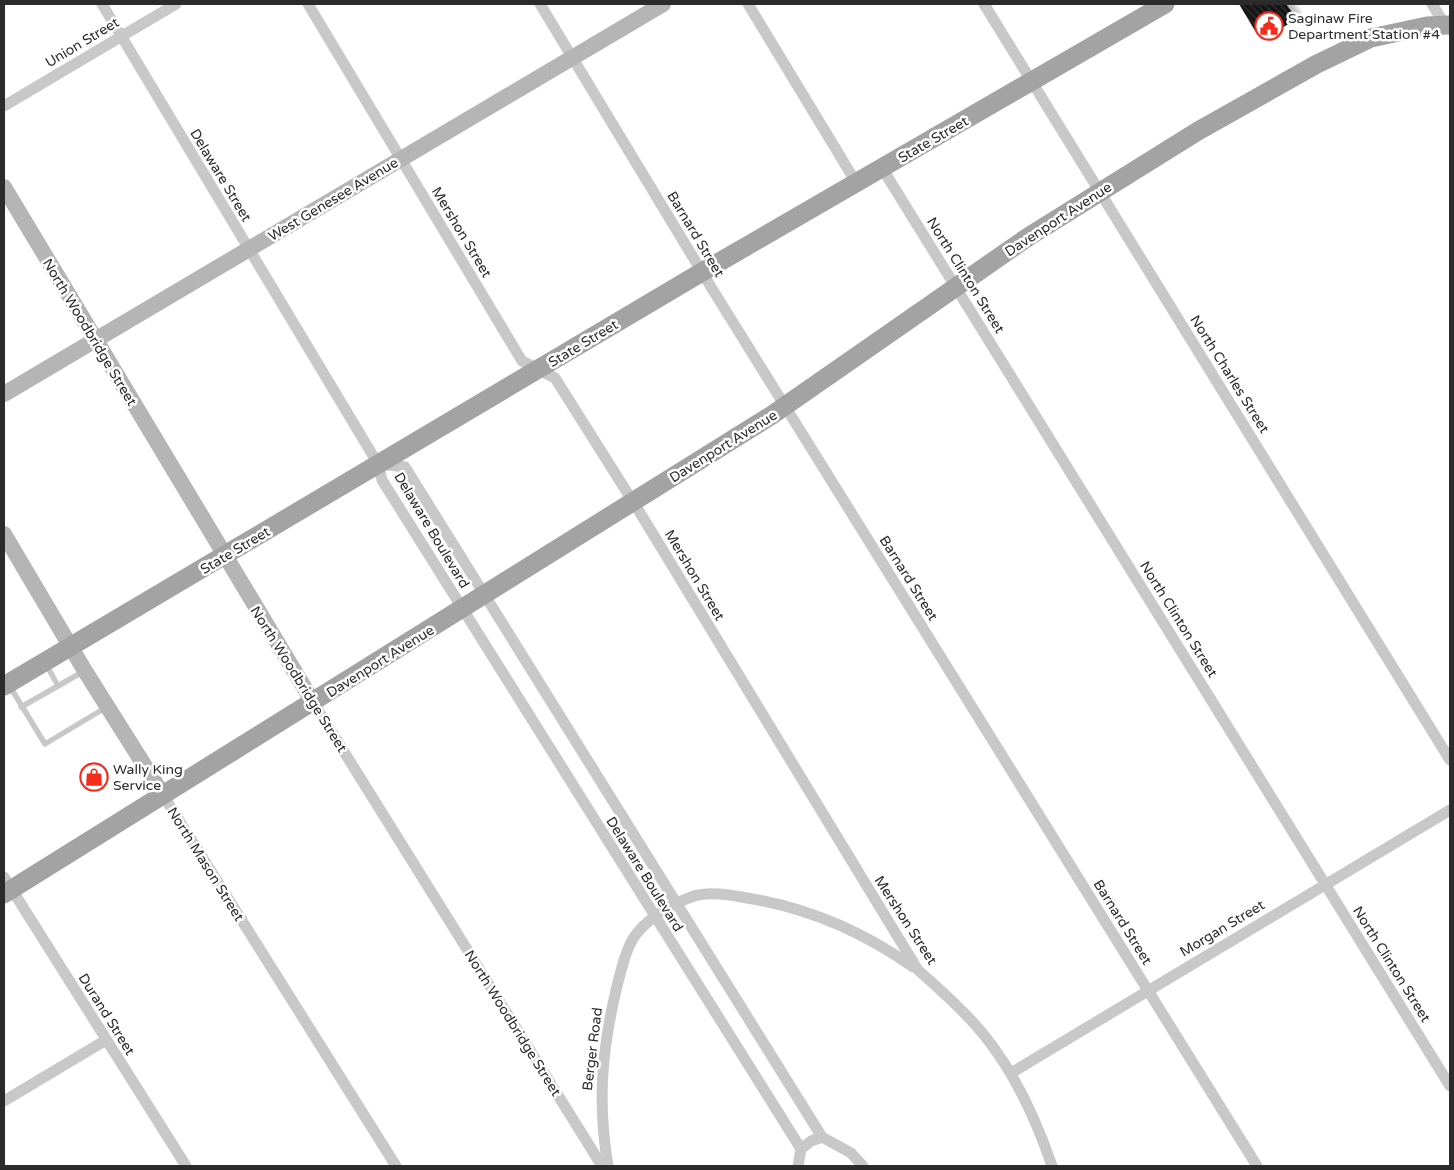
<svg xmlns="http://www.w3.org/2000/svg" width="1454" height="1170" font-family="'Varela Round',sans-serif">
  <defs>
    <pattern id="building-back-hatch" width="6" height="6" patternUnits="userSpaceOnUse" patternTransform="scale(1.25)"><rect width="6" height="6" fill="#121212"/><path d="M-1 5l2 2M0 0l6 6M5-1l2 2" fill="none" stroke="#353535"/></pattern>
    <filter id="shadow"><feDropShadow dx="4.5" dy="-4.5" stdDeviation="2.5" flood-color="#0004"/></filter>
  </defs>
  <rect width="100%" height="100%" fill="#fff"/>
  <path fill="url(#building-back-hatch)" filter="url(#shadow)" d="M1239 4H1286L1297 19 1263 39 1259 33 1257 34Z"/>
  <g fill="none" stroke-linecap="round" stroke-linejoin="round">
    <path stroke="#c8c8c8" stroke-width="5.5" d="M9 685 45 744 105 708
      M58 686 84 671
      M21 707 58 686 46 664"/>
    <path stroke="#c8c8c8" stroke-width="11" d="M102 4 378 464 382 480 801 1149 798 1166
      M308 4 522 361 555 378 642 516 918 970C935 985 952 1000 968 1017 1008 1058 1034 1113 1052 1166
      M540 4 711 287 1257 1166
      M748 4 857 184
      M984 4 1450 760
      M1432 4 1447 28
      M4 106 176 4
      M882 168 1450 1086
      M379 464 405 467 822 1137 851 1153 863 1166
      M313 702 602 1166
      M163 795 396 1166
      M4 877 186 1166
      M1011 1073 1450 810
      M4 1101 106 1040
      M801 1149 811 1141 822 1137
      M608 1166C597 1101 602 1047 618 982 622 967 627 945 637 933 651 916 674 903 694 896 709 891 731 895 747 898 809 908 862 931 913 967"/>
    <path stroke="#b5b5b5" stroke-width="16" d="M4 187 313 702
      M4 394 663 4
      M4 534 85 671 163 795"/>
    <path stroke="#a3a3a3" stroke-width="19" d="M4 686 702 272 1165 4
      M4 894 772 415 1028 237 1198 131 1317 64 1371 38 1427 26 1450 25"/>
  </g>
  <defs>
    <g id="civic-ring" transform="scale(1.4375)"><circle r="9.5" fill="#fff" stroke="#f42c1c" stroke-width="1.5"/><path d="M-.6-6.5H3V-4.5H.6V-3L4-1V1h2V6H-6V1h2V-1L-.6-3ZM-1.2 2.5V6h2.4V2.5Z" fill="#f42c1c"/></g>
    <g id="shop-ring" transform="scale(1.4375)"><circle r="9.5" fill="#fff" stroke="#f42c1c" stroke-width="1.5"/><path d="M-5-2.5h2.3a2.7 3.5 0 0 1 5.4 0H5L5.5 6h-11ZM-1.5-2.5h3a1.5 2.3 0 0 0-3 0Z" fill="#f42c1c"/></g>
  </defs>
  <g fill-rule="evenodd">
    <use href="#civic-ring" x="1269" y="26"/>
    <use href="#shop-ring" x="94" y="777"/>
  </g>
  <g text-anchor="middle" stroke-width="5" stroke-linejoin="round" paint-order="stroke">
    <g font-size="14" fill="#2b2b2b" stroke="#fff" text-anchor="start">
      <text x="1288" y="23">Saginaw Fire<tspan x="1288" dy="16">Department Station #4</tspan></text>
      <text x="113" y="774">Wally King<tspan x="113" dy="16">Service</tspan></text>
    </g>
    <g font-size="14" fill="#2b2b2b" stroke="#fff">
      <text transform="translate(82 42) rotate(-31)" y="5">Union Street</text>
      <text transform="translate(933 139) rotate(-30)" y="5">State Street</text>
      <text transform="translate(221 175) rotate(59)" y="5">Delaware Street</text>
      <text transform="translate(333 199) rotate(-31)" y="5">West Genesee Avenue</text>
      <text transform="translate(1058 219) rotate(-33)" y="5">Davenport Avenue</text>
      <text transform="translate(462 232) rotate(59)" y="5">Mershon Street</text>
      <text transform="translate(696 234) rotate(59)" y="5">Barnard Street</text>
      <text transform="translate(966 275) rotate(58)" y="5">North Clinton Street</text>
      <text transform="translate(90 332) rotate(59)" y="5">North Woodbridge Street</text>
      <text transform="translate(583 343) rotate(-31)" y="5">State Street</text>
      <text transform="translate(1230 374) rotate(58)" y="5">North Charles Street</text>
      <text transform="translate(723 446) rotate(-32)" y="5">Davenport Avenue</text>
      <text transform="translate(432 530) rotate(59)" y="5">Delaware Boulevard</text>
      <text transform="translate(235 550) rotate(-31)" y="5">State Street</text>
      <text transform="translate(695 575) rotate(59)" y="5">Mershon Street</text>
      <text transform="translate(909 578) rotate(58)" y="5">Barnard Street</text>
      <text transform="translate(1179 619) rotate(58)" y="5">North Clinton Street</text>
      <text transform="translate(380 661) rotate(-32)" y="5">Davenport Avenue</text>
      <text transform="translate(299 679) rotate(58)" y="5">North Woodbridge Street</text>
      <text transform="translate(206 864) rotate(58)" y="5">North Mason Street</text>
      <text transform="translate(645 874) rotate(58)" y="5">Delaware Boulevard</text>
      <text transform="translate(906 920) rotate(57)" y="5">Mershon Street</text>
      <text transform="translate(1123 922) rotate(58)" y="5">Barnard Street</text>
      <text transform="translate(1222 928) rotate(-31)" y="5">Morgan Street</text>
      <text transform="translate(1392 964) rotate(58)" y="5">North Clinton Street</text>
      <text transform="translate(107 1014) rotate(58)" y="5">Durand Street</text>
      <text transform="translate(513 1023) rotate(58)" y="5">North Woodbridge Street</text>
      <text transform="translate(592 1049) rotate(-83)" y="5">Berger Road</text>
    </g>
  </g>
  <rect width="1454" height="1170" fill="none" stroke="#2b2b2b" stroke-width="10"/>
</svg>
